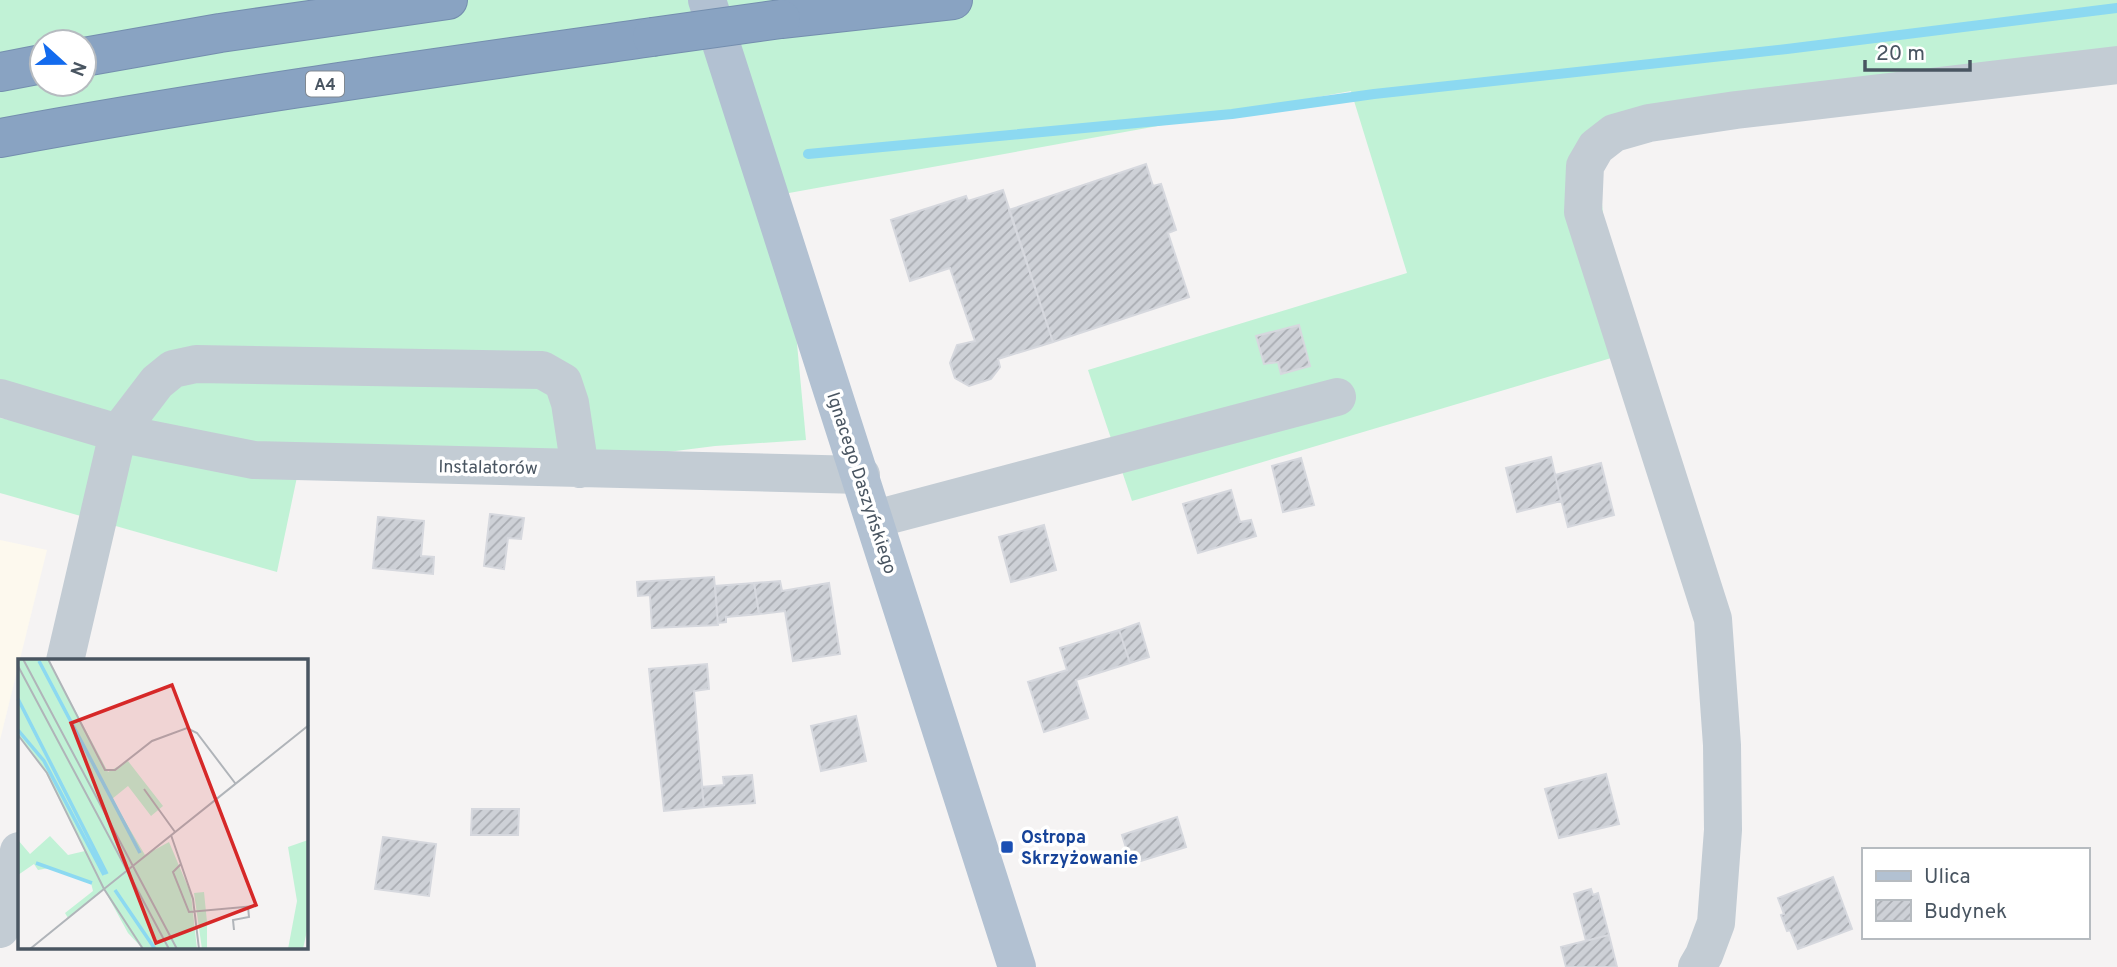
<svg xmlns="http://www.w3.org/2000/svg" width="2117" height="967" font-family="Overpass,sans-serif">
  <defs>
    <pattern id="building-hatch" width="6" height="6" patternUnits="userSpaceOnUse" patternTransform="scale(1.75)"><rect width="6" height="6" fill="#ced1d7"/><path d="M-1 1l2-2M0 6l6-6M5 7l2-2" fill="none" stroke="#a9acb2"/></pattern>
  </defs>
  <rect width="100%" height="100%" fill="#f5f3f3"/>
  <path fill="#fdf9ee" d="M0 540 47 550 0 740Z"/>
  <path fill="#c1f2d6" fill-rule="evenodd" d="M0 0H708L789 258 806 440 715 446 479 476 150 427 0 381ZM42 42H84V84H42Z
    M714 0H2117V65L1596 147 1618 356 1132 501 1088 370 1407 273 1351 91 778 195Z
    M0 418 297 477 277 572 0 493Z"/>
  <g fill="none" stroke-linecap="round" stroke-linejoin="round">
    <path stroke="#8cd9f1" stroke-width="10" d="M808 154 1232 114 1374 94 1787 49 2117 8"/>
  </g>
  <path fill="url(#building-hatch)" stroke="#d6d8de" stroke-width="2" d="M1146 164 1153 186 1161 184 1176 230 1168 233 1189 297 1053 342 1009 210Z
    M1003 190 1053 342 998 359 1000 367 991 379 969 386 955 378 950 363 957 345 975 341 950 268 910 281 891 220 966 196 968 201Z
    M1299 325 1310 366 1281 374 1278 362 1264 364 1256 336Z
    M1551 457 1561 501 1517 512 1506 468Z
    M1301 458 1314 505 1283 512 1272 466Z
    M1601 463 1614 515 1568 527 1555 475Z
    M1231 490 1240 522 1251 520 1256 536 1198 553 1183 504Z
    M490 514 524 518 521 539 508 538 504 569 484 566Z
    M378 517 424 521 421 556 434 557 433 574 373 568Z
    M1044 525 1056 570 1011 582 999 537Z
    M714 577 718 625 652 628 650 595 638 596 637 582Z
    M780 581 782 591 829 583 840 654 793 661 785 611 759 614 754 583Z
    M754 583 759 614 726 617V622L718 623 715 586Z
    M1139 623 1149 657 1130 663 1119 630Z
    M1119 630 1130 663 1076 680 1088 718 1044 732 1028 682 1067 670 1060 648Z
    M707 664 709 689 694 691 704 807 664 811 649 669Z
    M856 716 866 761 821 771 811 726Z
    M1606 774 1619 824 1559 838 1545 789Z
    M752 775 755 803 704 807 702 787 724 785 723 777Z
    M472 809H519L518 835H471Z
    M1177 817 1186 847 1131 864 1122 835Z
    M383 837 436 844 429 896 375 889Z
    M1833 877 1852 929 1798 949 1790 930 1787 931 1781 915 1784 914 1778 898Z
    M1591 889 1593 895 1598 893 1609 935 1586 941 1574 894Z
    M1609 935 1617 967H1566L1561 947Z"/>
  <g fill="none" stroke-linecap="round" stroke-linejoin="round">
    <g stroke="#748eae" stroke-width="40">
      <path id="highway" d="M781 19 953 0
        M84 57 220 33 448 0
        M0 72 42 64
        M0 138C216 98 434 68 652 37"/>
    </g>
    <path stroke="#c3ccd4" stroke-width="38" d="M0 398 118 433 254 460 861 475
      M875 519 1337 397
      M65 661 118 433 157 382 173 369 196 364 542 370 563 382 570 403 580 469
      M0 929 19 851
      M1697 967 1704 955 1716 923 1723 830 1722 745 1713 619 1583 212 1585 166 1596 147 1614 133 1649 123 1736 110 2117 65"/>
    <path stroke="#b2c1d2" stroke-width="38" d="M707 0 1017 967"/>
    <use href="#highway" stroke="#89a3c2" stroke-width="38"/>
    <g stroke="#748eae" stroke-width="40" stroke-linecap="butt">
      <path id="highway-bridge" d="M652 37 781 19"/>
    </g>
    <use href="#highway-bridge" stroke="#89a3c2" stroke-width="38"/>
  </g>
  <rect fill="#1a4fb4" stroke="#fff" stroke-width="2.5" x="1000" y="840" width="14" height="14" rx="3.5"/>
  <g text-anchor="middle" stroke-width="7" stroke-linejoin="round" paint-order="stroke">
    <rect fill="#fff" stroke="#808890" stroke-width="2" x="306" y="71.5" width="38" height="25" rx="5"/>
    <g font-size="16" font-weight="bold" fill="#495561">
      <text x="325" y="90">A4</text>
    </g>
    <g font-size="18" fill="#495561" stroke="#fff">
      <text transform="translate(488 467) rotate(1)" y="6">Instalatorów</text>
      <text transform="translate(862 483) rotate(72)" y="6">Ignacego Daszyńskiego</text>
    </g>
    <g font-size="18" font-weight="bold" fill="#164399" stroke="#fff" text-anchor="start">
      <text x="1021" y="843">Ostropa<tspan x="1021" dy="21">Skrzyżowanie</tspan></text>
    </g>
  </g>
  <g transform="translate(18 659)">
    <rect width="290" height="290" fill="#f5f3f3"/>
    <path d="M0 0H30L90 113 110 102 145 147 133 157 110 127 94 140 127 196 151 183 173 235 179 290H125L110 274 86 230 50 259 47 254 75 232 73 224 31 209 20 211 16 205 0 216V181L12 195 32 177 50 196 67 192 25 108 0 76ZM290 181V267L285 290H270L279 242 270 188ZM186 233 189 263V290H184L176 234Z" fill="#c1f2d6"/>
    <path fill="none" stroke="#8cd9f1" stroke-width="3.5" d="M21 2 122 194M0 40 89 215M0 71 26 102 86 216M18 204 74 224M97 231 137 290"/>
    <path fill="none" stroke="#b0b4b9" stroke-width="2" d="M5 0 159 290M30 0 87 111H97L134 82 169 69 179 74 217 124M0 7 151 290M0 76 29 114 86 230 291 66M126 130 157 173M153 176 175 240 181 290M163 205 155 213 171 253 237 247M216 271 215 261 231 258 230 248M12 290 86 230 125 290"/>
    <path fill="#d62828" fill-opacity="0.15" stroke="#d62828" stroke-width="3.5" d="M154 26 238 246 138 284 53 64Z"/>
    <rect width="290" height="290" fill="none" stroke="#495561" stroke-width="3.5"/>
  </g>
  <rect x="1862" y="848" width="228" height="91" fill="#ffffff" stroke="#b6bbc0" stroke-width="2"/>
  <rect x="1876" y="871" width="35" height="10" fill="#b2c1d2" stroke="#b6bbc0" stroke-width="2"/>
  <text x="1924" y="883" font-size="21" fill="#495561">Ulica</text>
  <rect x="1876" y="900" width="35" height="21" fill="url(#building-hatch)" stroke="#b6bbc0" stroke-width="2"/>
  <text x="1924" y="918" font-size="21" fill="#495561">Budynek</text>
  <g transform="translate(63 63) rotate(111)"><circle r="33" fill="#ffffff" stroke="#b6bbc0" stroke-width="2"/>
  <path d="M0-5L12 26L0 18L-12 26Z" fill="#136bee"/>
  <text y="-10" font-size="19" font-weight="bold" text-anchor="middle" fill="#495561">N</text>
  </g>
  <path d="M1865 60v10h105v-10" fill="none" stroke="#495561" stroke-width="3.5"/>
  <text x="1876" y="60" font-size="21" fill="#495561" stroke="#ffffff" stroke-width="5" paint-order="stroke">20 m</text>
</svg>
